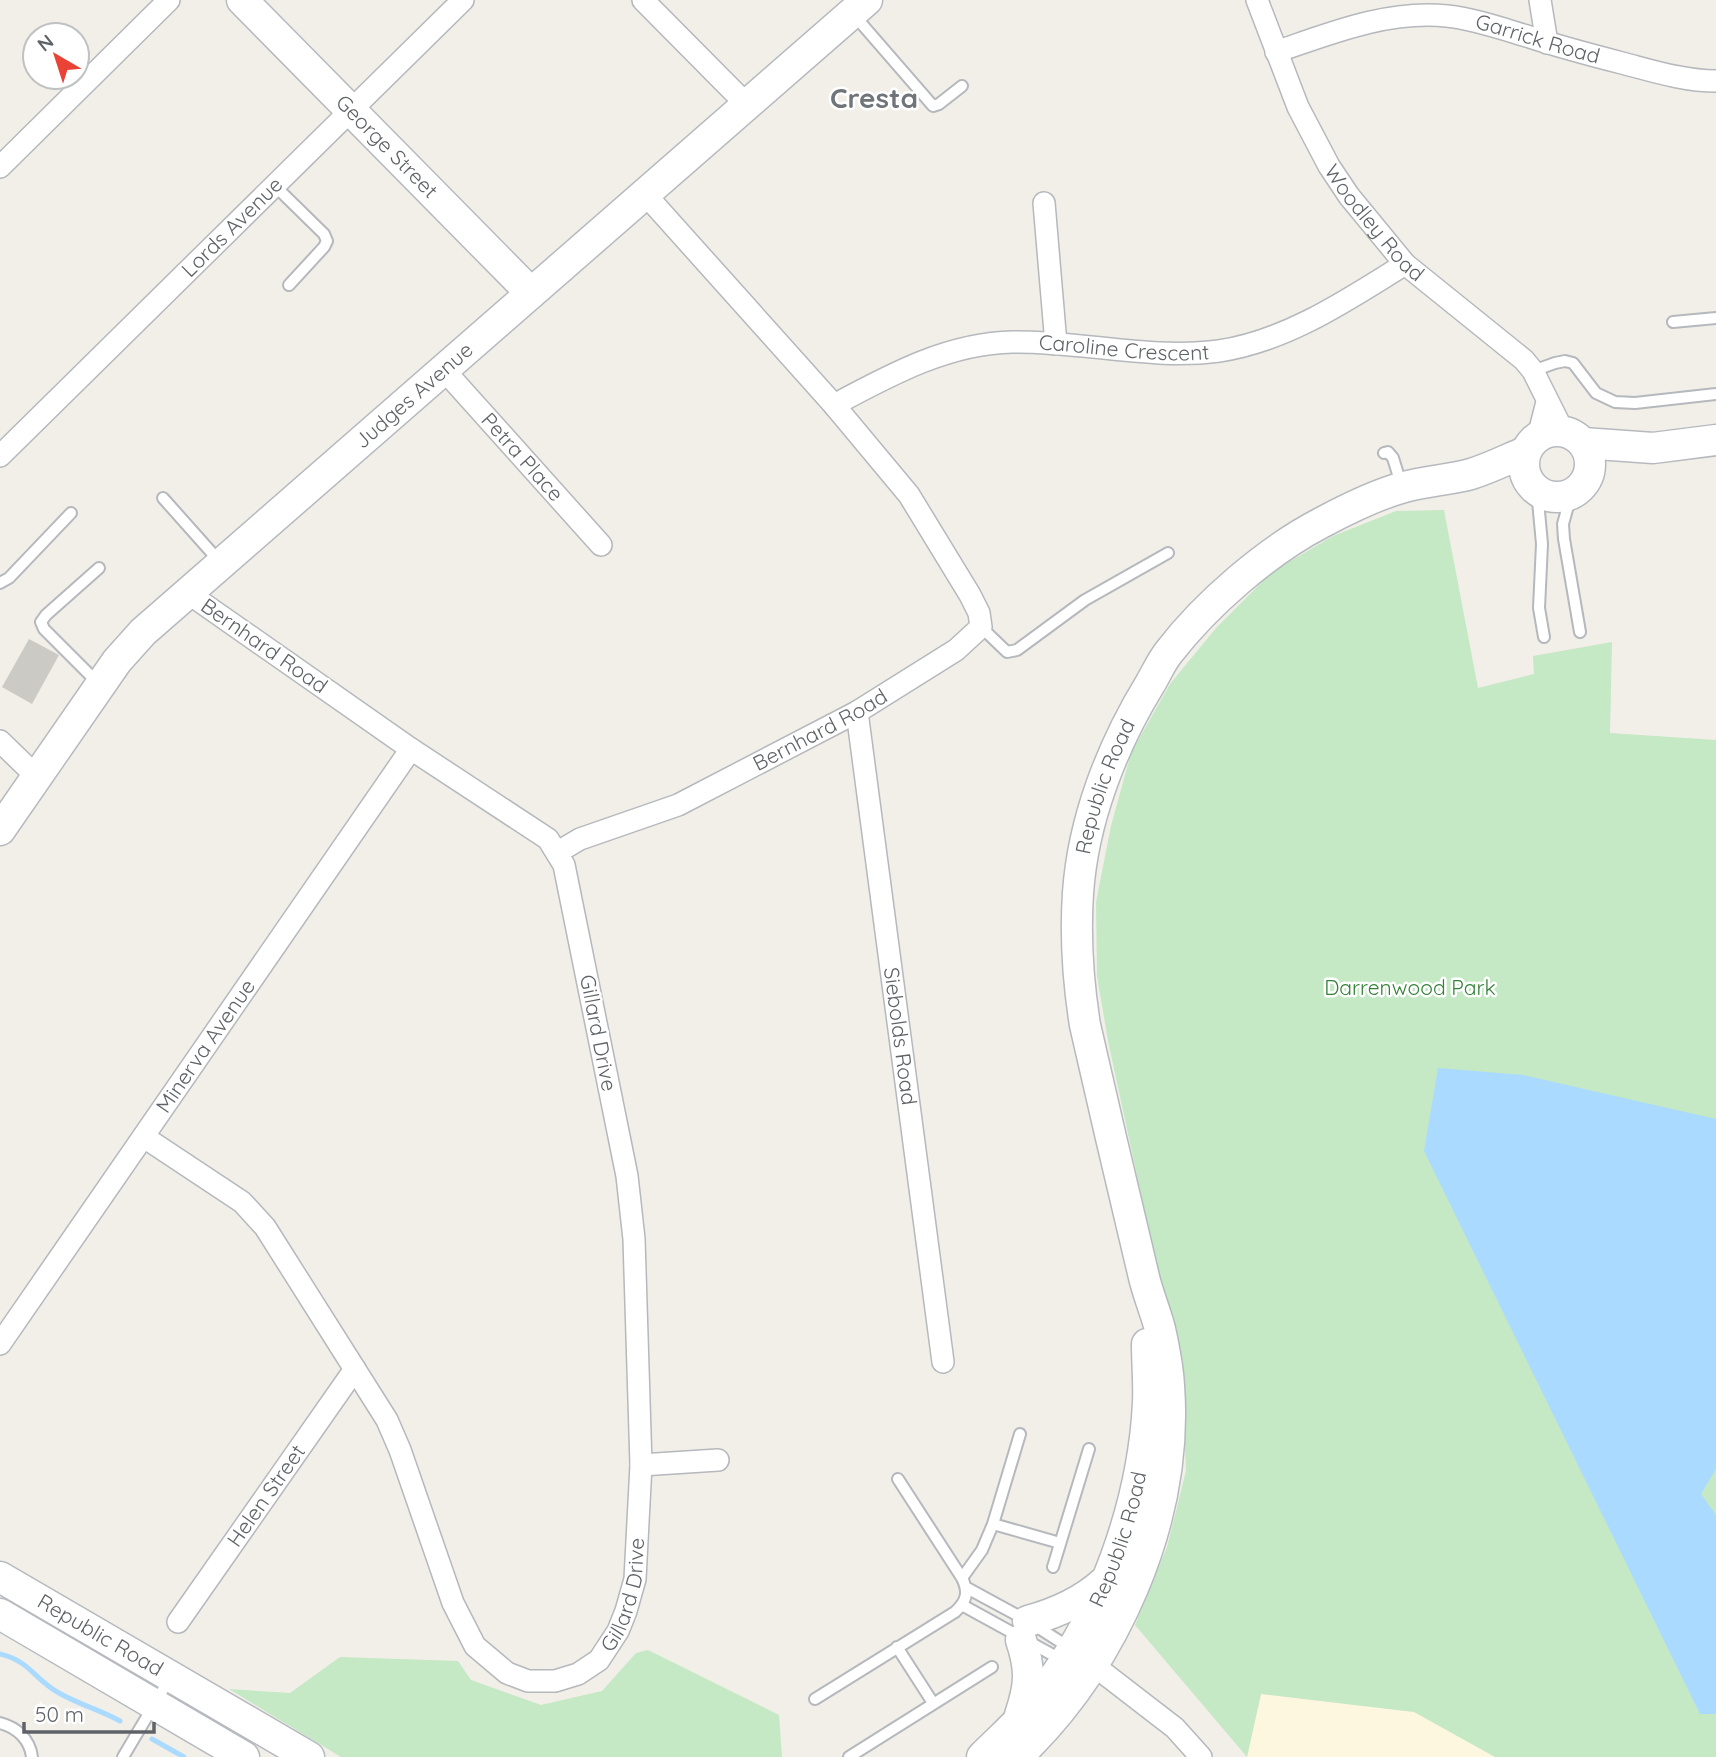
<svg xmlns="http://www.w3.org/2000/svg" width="1716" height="1757" font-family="Quicksand,sans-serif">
  <rect width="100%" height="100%" fill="#f1efe8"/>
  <path fill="#fef7e0" d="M1261 1694 1414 1712 1495 1757H1247Z"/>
  <path fill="#c5e8c5" d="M1444 510 1478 688 1534 674 1533 656 1612 642 1610 733 1716 740V1757H1495L1414 1712 1261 1694 1247 1757 1135 1625 1167 1547 1186 1471 1182 1384 1108 1041 1097 976 1096 902 1111 826 1131 753 1170 684 1216 628 1272 572 1333 536 1396 511Z
    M648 1650 779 1715 782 1757H341L229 1689 290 1693 340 1657 458 1661 471 1680 541 1705 602 1691 636 1653Z"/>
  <path fill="#aadaff" d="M1438 1068 1523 1075 1716 1119V1469L1701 1494 1716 1515V1714H1700L1424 1151Z"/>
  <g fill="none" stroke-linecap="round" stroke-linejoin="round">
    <path stroke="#aadaff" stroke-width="5" d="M0 1654C30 1661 35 1680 59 1693 78 1704 100 1710 120 1721
      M152 1739 184 1757"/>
  </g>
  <path fill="#cccac5" d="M29 639 59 655 32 704 2 687Z"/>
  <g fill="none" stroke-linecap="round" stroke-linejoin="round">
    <g stroke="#b5b8bc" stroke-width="14">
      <path id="lane" d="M854 15 933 106 939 104 962 86
        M274 185 324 234 327 241 324 247 289 285
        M1673 322 1716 318
        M1533 371 1555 363 1565 361 1573 363 1596 393 1615 402 1635 403 1716 394
        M1384 453 1388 452 1393 458 1402 487
        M1537 490 1542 544 1539 608 1544 637
        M1571 495 1563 524 1564 539 1580 632
        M163 498 220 562
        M0 583 9 578 71 513
        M981 627 1007 652 1017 650 1085 600 1168 553
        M98 683 44 629 41 622 46 615 99 568
        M993 1524 1060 1543
        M1053 1567 1089 1449
        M962 1578 982 1550 993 1524 1020 1434
        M967 1588 1028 1621 1070 1648
        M962 1605 1062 1660
        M897 1647 933 1703
        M815 1699 955 1612C967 1601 969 1592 962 1578L898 1479
        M0 1723C17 1727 30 1740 32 1757
        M123 1757 170 1678
        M849 1757 992 1667"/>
    </g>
    <g stroke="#b5b8bc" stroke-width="24">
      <g id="street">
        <path d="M643 0 747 105"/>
        <path id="s1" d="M1257 0 1298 107 1329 166 1349 196 1405 264 1524 360 1533 371 1563 431"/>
        <path d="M1540 0 1547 43"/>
        <path id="s2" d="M1276 52C1331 33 1388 10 1447 16 1475 19 1503 29 1530 37 1560 47 1591 55 1622 63 1653 71 1684 81 1716 81"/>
        <path d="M0 167 169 0"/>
        <path d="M1044 203 1056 344"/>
        <path id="s3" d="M444 370 601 545"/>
        <path id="s4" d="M834 405C890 375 948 343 1013 342 1081 341 1151 360 1219 351 1287 341 1349 299 1405 264"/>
        <path d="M1538 437 1547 402"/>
        <path id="s5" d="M0 456 463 0"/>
        <path id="s6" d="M857 712 943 1362"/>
        <path d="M0 741 37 777"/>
        <path id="s7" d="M558 852 580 839 678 805 857 712 956 650 981 627 979 613 970 595 909 495 834 405 645 194"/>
        <path id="s8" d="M144 1137 242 1202 265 1227 387 1420 400 1450 453 1603 475 1646 507 1673 528 1681H555L578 1674 599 1660 618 1631 626 1611 635 1579 641 1465 634 1239 627 1176 564 865 548 839 411 749 188 593"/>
        <path id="s9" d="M0 1344 411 749"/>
        <path d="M641 1465 718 1460"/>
        <path id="s10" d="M178 1622 355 1369"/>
        <path d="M1083 1657 1175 1728 1201 1757"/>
      </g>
    </g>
    <g stroke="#b6babf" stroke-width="33">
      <g id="secondary">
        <path id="s11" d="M242 0 531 293"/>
        <circle cx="1557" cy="464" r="33"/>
        <path d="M1583 443 1653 448 1716 440"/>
        <path id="s12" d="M0 830 117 661 143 632 867 0"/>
        <path id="s13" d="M0 1577 309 1757"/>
        <path d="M0 1614 244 1757"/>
        <path d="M1028 1621C1057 1613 1082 1602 1104 1582"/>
        <path d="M1020 1715C1030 1685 1031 1670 1021 1640"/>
        <path id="s14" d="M982 1757C1002 1737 1024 1718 1041 1695 1103 1616 1143 1503 1148 1403 1149 1384 1147 1364 1147 1344"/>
        <path id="s15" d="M1017 1757C1114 1665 1179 1521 1169 1386 1168 1368 1164 1347 1160 1329 1155 1310 1147 1292 1143 1273 1123 1190 1104 1108 1085 1025 1078 981 1075 938 1078 893 1083 820 1112 746 1150 684 1156 674 1161 662 1169 652 1206 604 1267 551 1321 523 1347 509 1375 495 1404 487 1426 481 1449 480 1471 474 1490 468 1508 459 1525 452"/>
      </g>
    </g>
    <use href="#lane" stroke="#fff" stroke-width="10"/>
    <use href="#street" stroke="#fff" stroke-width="21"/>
    <use href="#secondary" stroke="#fff" stroke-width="30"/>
  </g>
  <g text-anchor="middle" stroke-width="5" stroke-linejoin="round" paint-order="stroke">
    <g font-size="21" fill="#5f6368" stroke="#fff">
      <text dy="7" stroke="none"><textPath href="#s2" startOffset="270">Garrick Road</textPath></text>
      <text dy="7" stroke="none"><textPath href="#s11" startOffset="206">George Street</textPath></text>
      <text dy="7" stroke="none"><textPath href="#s1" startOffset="254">Woodley Road</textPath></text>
      <text dy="7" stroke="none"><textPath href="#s5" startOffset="326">Lords Avenue</textPath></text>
      <text dy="7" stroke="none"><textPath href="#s4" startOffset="303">Caroline Crescent</textPath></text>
      <text dy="7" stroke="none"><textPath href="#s12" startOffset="604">Judges Avenue</textPath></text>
      <text dy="7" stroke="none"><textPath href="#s3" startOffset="117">Petra Place</textPath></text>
      <text transform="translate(264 646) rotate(35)" y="7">Bernhard Road</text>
      <text dy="7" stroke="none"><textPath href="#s7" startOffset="290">Bernhard Road</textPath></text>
      <text dy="7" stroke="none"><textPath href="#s15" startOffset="1027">Republic Road</textPath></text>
      <text transform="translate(598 1033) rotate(79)" y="7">Gillard Drive</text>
      <text dy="7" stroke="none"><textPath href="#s6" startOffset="327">Siebolds Road</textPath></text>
      <text dy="7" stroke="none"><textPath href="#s9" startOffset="362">Minerva Avenue</textPath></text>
      <text dy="7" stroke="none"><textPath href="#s10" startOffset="154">Helen Street</textPath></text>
      <text dy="7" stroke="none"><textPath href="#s14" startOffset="261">Republic Road</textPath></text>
      <text dy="7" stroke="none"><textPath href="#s8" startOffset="835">Gillard Drive</textPath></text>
      <text dy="7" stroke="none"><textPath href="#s13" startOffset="116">Republic Road</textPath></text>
    </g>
    <g font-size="21" fill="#348238" stroke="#fff">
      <text x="1410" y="995">Darrenwood Park</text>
    </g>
    <g font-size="28" font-weight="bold" fill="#70757a" stroke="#fff">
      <text x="874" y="108">Cresta</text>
    </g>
  </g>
  <g transform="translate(56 56) rotate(321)"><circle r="33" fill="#ffffff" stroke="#bfc1c3" stroke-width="2"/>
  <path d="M0-5L12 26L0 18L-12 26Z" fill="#ea4335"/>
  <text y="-10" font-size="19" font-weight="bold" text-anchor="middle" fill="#5f6368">N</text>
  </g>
  <path d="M24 1722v10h130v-10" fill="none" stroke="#5f6368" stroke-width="3.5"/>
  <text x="35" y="1722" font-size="21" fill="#5f6368" stroke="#ffffff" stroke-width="5" paint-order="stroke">50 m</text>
</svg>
